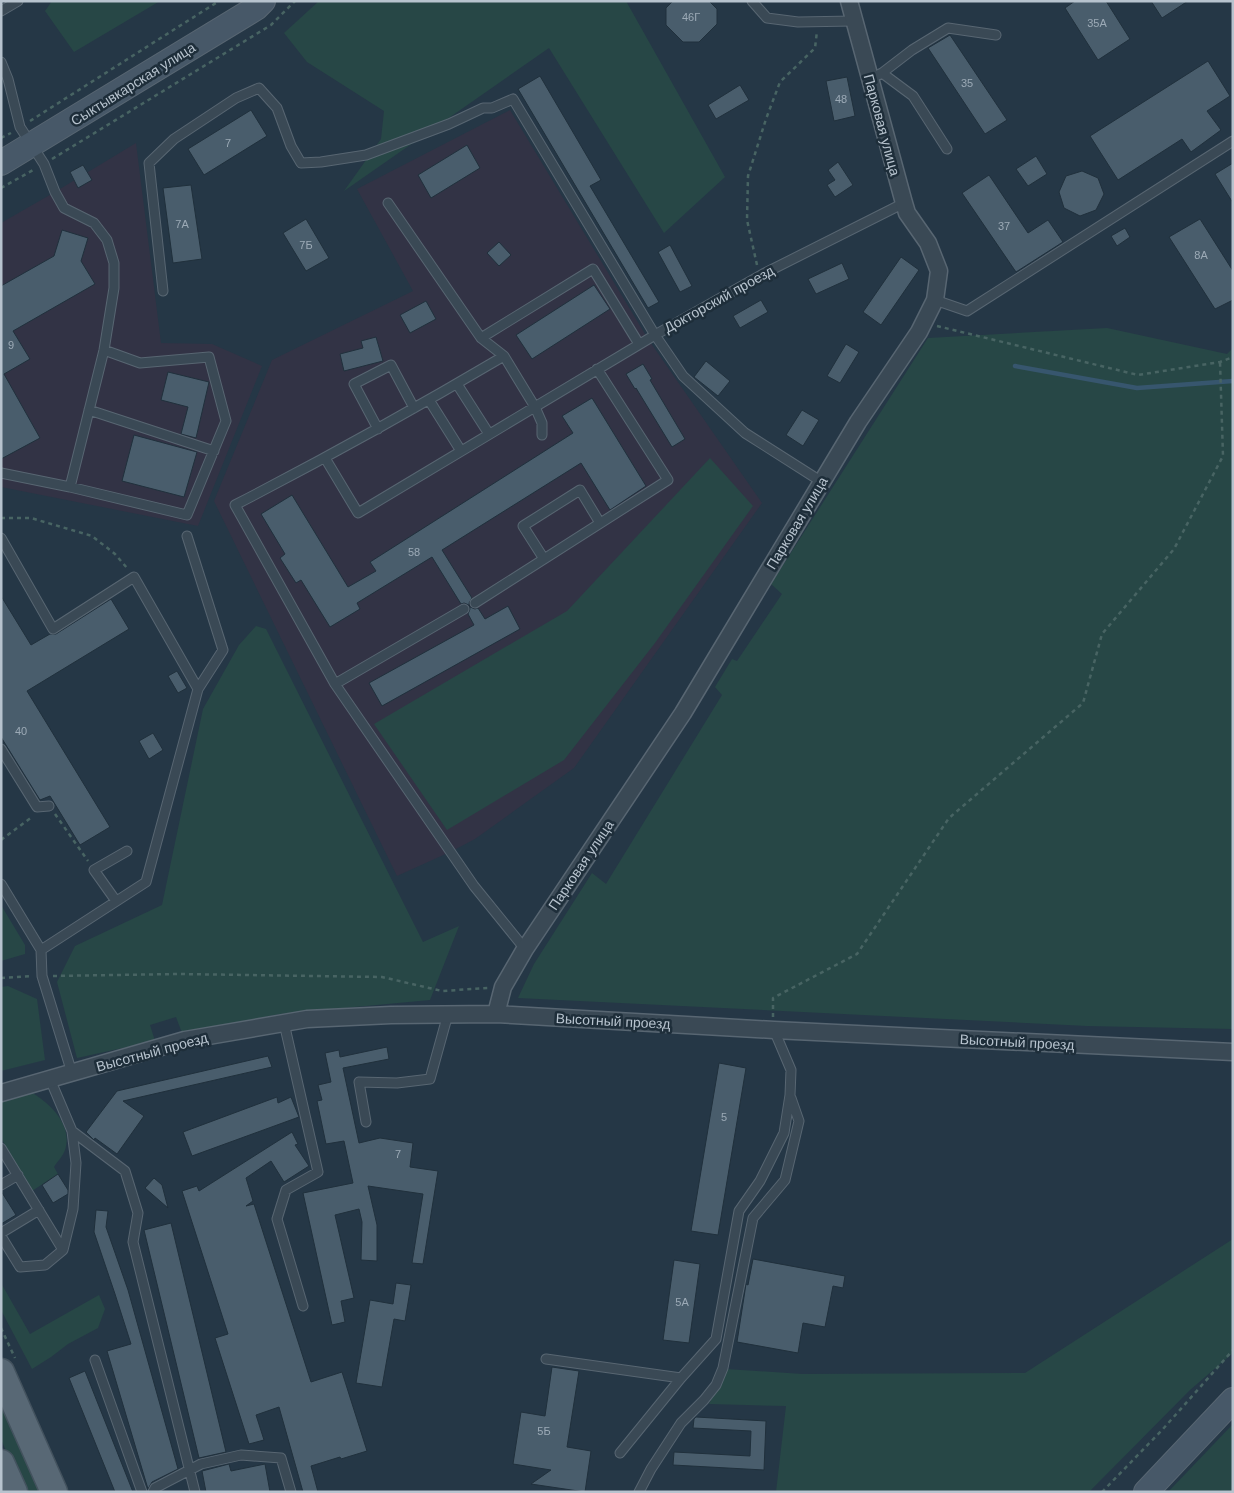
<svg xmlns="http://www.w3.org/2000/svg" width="1234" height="1493" font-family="Helvetica,sans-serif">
  <rect width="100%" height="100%" fill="#253746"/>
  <path fill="#323345" d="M510 110 648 339 762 503 574 768 475 839 450 852 397 876 214 501 272 360 413 291 357 189Z
    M136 143 161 343 212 344 262 366 198 526 1 487V223L55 192Z"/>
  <path fill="#274746" d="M52 1H160L74 52 45 11Z
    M319 1H626L725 177 664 233 549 48 344 191 381 139 384 111 307 62 284 33Z
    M1107 328 1227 354 1233 348V1029L1087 1026 518 998 534 964 592 873 606 884 722 695 715 687 732 659 737 661 782 594 771 584 928 338Z
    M710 458 753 506 655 643 564 760 447 830 374 724 567 611Z
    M256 626 266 629 423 942 459 926 430 1000 280 1014 182 1033 176 1017 150 1025 155 1041 77 1058 57 982 75 946 162 905 203 709 239 645Z
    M1 905 25 945V954L1 961Z
    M8 986 37 999 45 1060 1 1071V987Z
    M31 1092C51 1104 73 1125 65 1150 63 1156 57 1162 54 1167L58 1174 32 1191 1 1138V1101Z
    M1233 1239V1353L1190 1390 1089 1492H776L786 1406 709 1404 726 1369 802 1374 1025 1373Z
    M1 1283 30 1334 99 1295 105 1309 98 1328 68 1344 51 1357 32 1369 1 1310Z
    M1 1392 44 1492H23L1 1439Z
    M1233 1424V1492H1168Z"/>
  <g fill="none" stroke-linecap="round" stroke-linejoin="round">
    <path stroke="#37566e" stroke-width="4.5" d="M1015 366 1137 388 1233 381"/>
  </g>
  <path fill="#495d6c" stroke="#20303c" d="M673 1H709L717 9V24L699 42H683L666 25V8Z
    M1075 1H1106L1130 39 1098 60 1065 8Z
    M1151 1H1188L1162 18Z
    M950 35 1007 120 985 134 928 48Z
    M1208 61 1230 96 1207 111 1221 130 1191 152 1182 139 1118 180 1090 136Z
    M540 76 601 180 590 186 659 302 648 308 518 89Z
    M847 77 855 116 834 121 826 81Z
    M740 85 749 100 716 119 708 105Z
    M251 110 267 136 204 175 188 149Z
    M467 145 480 168 431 198 418 175Z
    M1036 156 1047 174 1028 186 1016 169Z
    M838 162 853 185 835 197 827 185 835 180 828 170Z
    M1233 163V203L1215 174Z
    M83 165 92 180 78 188 70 172Z
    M1082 171 1098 178 1104 194 1096 210 1080 216 1064 208 1059 192 1066 176Z
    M989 175 1028 233 1048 220 1063 242 1016 272 962 193Z
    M191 185 202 259 173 263 163 188Z
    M306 219 329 258 306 271 283 233Z
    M1200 219 1233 271V300L1215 309 1169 237Z
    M1125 228 1130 237 1117 246 1111 236Z
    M62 230 88 238 81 261 95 284 13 331 30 359 4 374 40 438 1 459V286L54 256Z
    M499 242 511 255 499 266 487 253Z
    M670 245 692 286 680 292 658 252Z
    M901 257 919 270 881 325 863 312Z
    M842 263 849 279 816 294 808 279Z
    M594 285 610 309 532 359 516 335Z
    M761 300 768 312 740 328 733 316Z
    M426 301 436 319 410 333 400 315Z
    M376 337 383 361 344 371 340 354 363 348 361 341Z
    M846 344 859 352 840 383 827 376Z
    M706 361 730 381 718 396 694 377Z
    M643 364 652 379 650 380 685 439 672 447 636 388 635 389 626 374Z
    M168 372 209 382 196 438 181 434 188 407 161 400Z
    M592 398 646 486 610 510 581 463 442 550 472 598 469 603 470 607 475 609 478 608 485 619 508 606 520 629 382 706 369 683 474 625 468 614 470 609 469 605 464 603 461 604 432 557 357 603 360 609 330 627 301 580 296 583 280 558 285 554 261 514 292 495 348 587 376 571 370 562 573 433 562 416Z
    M802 410 819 420 803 446 786 435Z
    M134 435 197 452 184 497 122 481Z
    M1 596 31 645 50 634H56L111 599 129 629 27 691 110 827 80 845 50 796 40 800 1 737Z
    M177 671 187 688 178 693 168 676Z
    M153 733 163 750 149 759 139 741Z
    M387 1047 389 1059 343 1068 359 1143 380 1138 413 1143 410 1167 438 1171 423 1264 412 1263 423 1194 368 1186 377 1225V1261L361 1260 362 1222 359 1209 335 1215 354 1298 341 1301 345 1322 332 1325 303 1193 353 1183 344 1141 326 1144 317 1101 322 1100 318 1085 331 1082 325 1053 339 1050 340 1057Z
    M268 1056 272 1067 123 1101 144 1116 117 1154 95 1138 94 1140 86 1132 117 1091Z
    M719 1063 746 1068 718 1235 691 1231Z
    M277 1097 278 1103 291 1097 299 1117 192 1156 183 1132Z
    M292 1132 298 1144 295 1145 309 1166 284 1182 271 1161 246 1178 253 1201 246 1206 254 1204 311 1382 342 1372 367 1451 341 1459 340 1457 311 1466 318 1492H303L279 1407 256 1415 264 1440 249 1444 215 1338 228 1334 182 1191 197 1186 199 1191Z
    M58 1174 68 1190V1194L53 1203 42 1185Z
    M154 1178 162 1185 168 1208 145 1188Z
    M1 1191 16 1215 1 1224Z
    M96 1210 108 1211 106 1227 128 1290 178 1469 152 1482 148 1489 107 1351 131 1344 115 1294 94 1232Z
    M171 1223 226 1452 199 1458 144 1230Z
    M753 1259 845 1276 843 1288 833 1286 825 1327 803 1323 798 1353 737 1342 746 1284 748 1285Z
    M674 1260 700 1264 689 1343 663 1340Z
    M396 1283 411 1285 405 1321 394 1319 382 1387 356 1383 370 1300 393 1304Z
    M552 1367 579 1371 567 1447 591 1451 585 1492 531 1484 551 1470 513 1464 521 1412 545 1416Z
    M85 1371 133 1492H115L69 1378Z
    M696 1417 766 1421 764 1470 673 1465 674 1452 750 1456 751 1431 693 1428 694 1419Z
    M229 1464 231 1471 265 1464 270 1492H206L202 1471Z"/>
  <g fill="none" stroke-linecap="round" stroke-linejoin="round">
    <g stroke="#586672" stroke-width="11">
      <path id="service" d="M752 1 767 18 798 22 853 21
        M1 11 18 1
        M1 62 8 79 20 127 44 164 55 192 64 208 94 223 107 240 114 263V288L104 350 70 487
        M882 73 912 50 948 28 996 35
        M878 75 882 73 913 96 947 149
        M388 203 481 338 504 356 535 407 542 423V435
        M163 291 149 163 174 139 236 98 259 88 277 108 291 146 301 163 321 162 366 155 449 124 483 108H492L513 99 655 335 358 513 325 458
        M935 300 967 311 1233 141
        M481 338 593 269 639 344
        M504 356C416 408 326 458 235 505L335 684 474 886 525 949
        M457 384 489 434
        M429 400 461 451
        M89 410 214 451
        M378 429 354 384 391 365 414 408
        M1 473 70 487 187 515 226 421 209 357 140 363 104 350
        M822 482 745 433 683 376 655 335 763 274 904 203
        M1 538 53 629 134 577 198 689
        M544 559 523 526 580 490 600 523
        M475 603 668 480 597 369
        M335 684 464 609
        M1 749 37 807 49 806
        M1 884 41 950 42 976 72 1073
        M116 901 94 870 127 851
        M41 950 146 882 198 689 223 650 187 536
        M284 1023 318 1172 286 1190 277 1219 303 1306
        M366 1122 359 1082 397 1083 430 1079 448 1014
        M72 1131 125 1171 138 1213 133 1242 195 1492
        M1 1148 63 1250
        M1 1185 18 1175
        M1 1233 39 1210
        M1 1236 20 1267 45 1265 63 1250 73 1209 76 1163 72 1131 50 1079
        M546 1359 681 1378
        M95 1360 142 1492
        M620 1453 681 1378 716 1339 739 1211 760 1181 784 1133 790 1095 791 1070 774 1030
        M153 1492 155 1488 201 1464 241 1455 281 1458 291 1492
        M639 1492 651 1469 681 1423 704 1400 716 1385 723 1368 753 1218 785 1180 799 1121 791 1098"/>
    </g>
    <g stroke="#586672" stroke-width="19">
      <path id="minor" d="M496 1014 503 987 525 949 683 713 858 422 919 332 935 300 939 271 928 243 907 213 904 203 849 1
        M1 1093 185 1040 307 1019 391 1015 496 1014 774 1030 1233 1052"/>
    </g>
    <g stroke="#586672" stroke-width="26">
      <path id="secondary" d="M1 163 256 8 263 1
        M1146 1492 1233 1400"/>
    </g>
    <g stroke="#43525e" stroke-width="29">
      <path id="primary" d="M1 1372 54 1492
        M1 1463 14 1492"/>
    </g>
    <path stroke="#486463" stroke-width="2.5" stroke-dasharray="4 4" stroke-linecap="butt" d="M30 121 219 1
      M1 138 11 133
      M52 159 271 25 295 1
      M1 188 35 169
      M757 265 747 220 748 176 766 119 780 82 815 48 817 31
      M937 326 1138 375 1220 362 1233 357
      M1 518H31L92 536 115 554 127 568
      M55 814 88 861
      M1 840 32 817
      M53 976 179 974 382 977 442 991 488 988
      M1 978 32 976
      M773 1017V998L857 954 949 818 1083 703 1102 634 1174 549 1223 456 1220 362
      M1 1328 15 1358
      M1102 1492 1163 1429 1233 1350"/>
    <use href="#service" stroke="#3a4955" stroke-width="9"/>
    <use href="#minor" stroke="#3a4955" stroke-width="16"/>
    <use href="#secondary" stroke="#475868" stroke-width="24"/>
    <use href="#primary" stroke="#586875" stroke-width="26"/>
  </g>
  <g text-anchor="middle" stroke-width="5" stroke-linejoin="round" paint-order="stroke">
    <g font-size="11" fill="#9caab6">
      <text x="691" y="21">46Г</text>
      <text x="1097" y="27">35А</text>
      <text x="967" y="87">35</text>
      <text x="841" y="103">48</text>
      <text x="228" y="147">7</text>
      <text x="182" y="228">7А</text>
      <text x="1004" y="230">37</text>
      <text x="306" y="249">7Б</text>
      <text x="1201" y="259">8А</text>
      <text x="11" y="349">9</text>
      <text x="414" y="556">58</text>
      <text x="21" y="735">40</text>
      <text x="724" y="1121">5</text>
      <text x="398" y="1158">7</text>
      <text x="682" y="1306">5А</text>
      <text x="544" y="1435">5Б</text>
    </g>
    <g font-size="14" fill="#b7c3ce" stroke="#1e2e3a">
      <text transform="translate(133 84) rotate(-32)" y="5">Сыктывкарская улица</text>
      <text transform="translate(882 125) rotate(75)" y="5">Парковая улица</text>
      <text transform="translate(719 299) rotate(-29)" y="5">Докторский проезд</text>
      <text transform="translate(797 523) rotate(-59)" y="5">Парковая улица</text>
      <text transform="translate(581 865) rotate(-56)" y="5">Парковая улица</text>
      <text transform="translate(613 1021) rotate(3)" y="5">Высотный проезд</text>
      <text transform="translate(1017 1042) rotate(3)" y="5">Высотный проезд</text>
      <text transform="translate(152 1052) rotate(-15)" y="5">Высотный проезд</text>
    </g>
  </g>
  <rect width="1234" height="1493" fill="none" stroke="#b7c3ce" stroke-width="5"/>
</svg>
